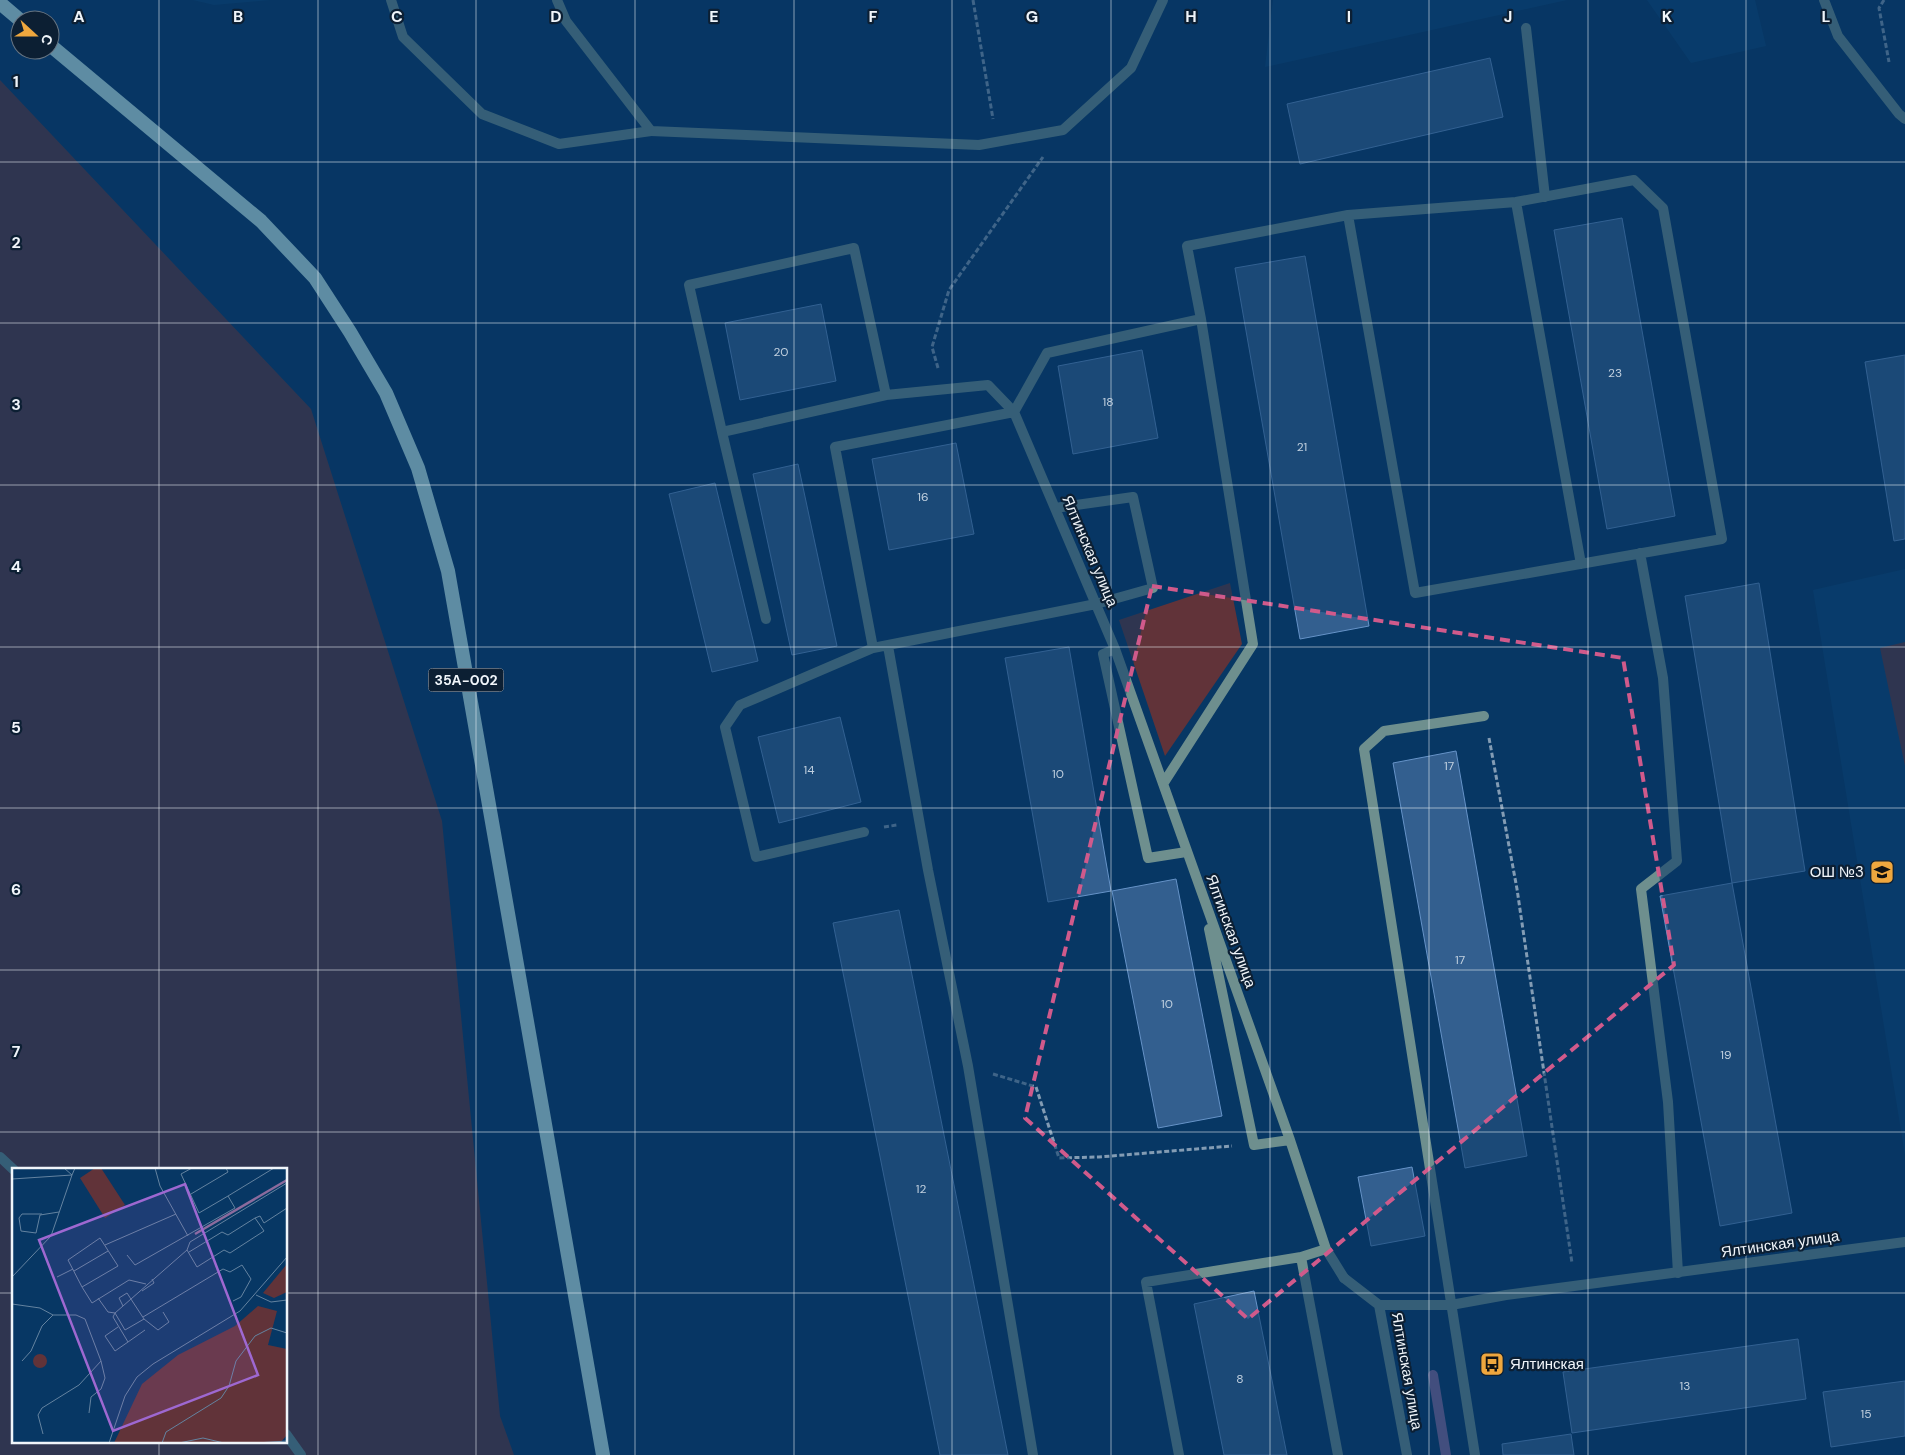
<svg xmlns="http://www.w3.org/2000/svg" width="1905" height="1455" font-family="'DM Sans',sans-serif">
  <rect width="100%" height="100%" fill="#073764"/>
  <path fill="#0b4173" d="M193 0H270L214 5Z
    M1273 0H1567L1265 67Z
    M1647 0H1755L1766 46 1691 63Z
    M1905 569V1155L1813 590Z"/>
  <path fill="#613339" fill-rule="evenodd" d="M0 80 311 409 442 821 500 1416 514 1455H0ZM14 1169H286V1441H14Z
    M1230 583 1242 644 1165 756 1119 620Z
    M1905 642V766L1880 648Z"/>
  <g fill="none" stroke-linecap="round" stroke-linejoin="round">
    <path stroke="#8b6b9d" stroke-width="10" d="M1433 1375 1446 1455"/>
  </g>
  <path fill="#335f8f" stroke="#6693c8" d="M1490 58 1503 117 1300 164 1287 104Z
    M1622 218 1675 516 1607 529 1554 230Z
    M1305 256 1369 626 1300 639 1235 268Z
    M821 304 836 381 740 400 725 323Z
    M1142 350 1158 438 1073 454 1058 366Z
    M1905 355V539L1894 541 1865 362Z
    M956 443 974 534 889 550 872 459Z
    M798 464 837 646 792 655 753 474Z
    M715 483 758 661 712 672 669 494Z
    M1759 583 1805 871 1732 883 1685 596Z
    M1069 647 1111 891 1048 902 1005 658Z
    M840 717 861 802 779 823 758 737Z
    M1456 751 1527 1156 1465 1168 1393 763Z
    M1176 879 1222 1116 1158 1128 1112 891Z
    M1732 883 1792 1213 1720 1226 1660 896Z
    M899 910 1008 1455H940L833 923Z
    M1412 1167 1425 1236 1371 1246 1358 1177Z
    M1254 1291 1287 1455H1224L1194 1304Z
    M1798 1339 1806 1399 1572 1433 1563 1372Z
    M1905 1381V1436L1831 1447 1823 1392Z
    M1571 1434 1574 1455H1503L1502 1444Z"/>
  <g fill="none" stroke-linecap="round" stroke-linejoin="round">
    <path stroke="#839cb4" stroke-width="3" stroke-dasharray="5 2.5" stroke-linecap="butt" d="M973 0 993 119
      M1884 0 1879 8 1889 62
      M938 368 932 347 949 290 1043 157
      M1489 738 1517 889 1572 1263
      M884 827 897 825
      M993 1074 1036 1087 1059 1158 1099 1157 1232 1146"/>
    <path stroke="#6e8f8e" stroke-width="10" d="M391 0 403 37 482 114 559 144 651 131
      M1526 28 1545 197
      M1516 202 1581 564
      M886 395 854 248 689 285 722 432 886 395 988 385 1014 412 1115 649 1290 1140 1326 1249 1344 1278
      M722 432 766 619
      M1055 508 1133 497 1153 588 1096 604 873 648 835 447 1014 412 1047 353 1201 319
      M1640 553 1663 678 1677 861 1641 889 1668 1102 1678 1273
      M888 646 928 870 968 1066 1033 1455
      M1115 649 1103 654 1148 858 1186 852
      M1163 784 1253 644 1201 319 1187 246 1348 215 1516 202 1634 180 1663 208 1722 539 1415 593 1348 215
      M864 832 756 857 725 727 740 705 873 648
      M1209 929 1254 1145 1290 1140
      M1301 1257 1338 1455
      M1179 1455 1146 1282 1301 1257 1326 1249
      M1475 1455 1364 749 1384 731 1484 716"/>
    <path stroke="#6e8f8e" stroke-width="10" d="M557 0 566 21 651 131 979 145 1063 130 1131 68 1163 0
      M1824 0 1838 36 1899 114 1905 119
      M0 1157 14 1170
      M1344 1278 1379 1305 1407 1455
      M1379 1305H1451L1506 1295 1905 1242
      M286 1434 301 1455"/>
    <path stroke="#c8f3f0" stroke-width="14" d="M0 3 20 20
      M50 45 261 221 315 278 350 332 386 393 418 468 448 571 603 1455"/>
  </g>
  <path d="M0 0H1905V1455H0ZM1152 586 1623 658 1674 965 1248 1319 1025 1118Z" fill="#073764" fill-opacity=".55" fill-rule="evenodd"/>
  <path fill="none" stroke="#d05a8b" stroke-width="4" stroke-dasharray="10 6" stroke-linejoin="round" d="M1152 586 1623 658 1674 965 1248 1319 1025 1118Z"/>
  <path fill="none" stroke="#f0f5fa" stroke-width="1" stroke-opacity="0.55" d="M159 0V1169M318 0V1455M476 0V1455M635 0V1455M794 0V1455M952 0V1455M1111 0V1455M1270 0V1455M1429 0V1455M1588 0V1455M1746 0V1455M0 162H1905M0 323H1905M0 485H1905M0 647H1905M0 808H1905M0 970H1905M0 1132H1905M0 1293H14M286 1293H1905M159 1441V1455"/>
  <defs>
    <g id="school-square" transform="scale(1.25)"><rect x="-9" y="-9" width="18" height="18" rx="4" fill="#efa73e" stroke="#0c1f33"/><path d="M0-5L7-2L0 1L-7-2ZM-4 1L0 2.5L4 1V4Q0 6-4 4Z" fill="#111"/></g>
    <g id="bus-square" transform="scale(1.25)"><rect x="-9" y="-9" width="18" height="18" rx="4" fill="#efa73e" stroke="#0c1f33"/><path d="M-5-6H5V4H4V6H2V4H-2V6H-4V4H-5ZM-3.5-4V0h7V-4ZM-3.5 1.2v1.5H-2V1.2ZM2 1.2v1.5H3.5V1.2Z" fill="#111"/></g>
  </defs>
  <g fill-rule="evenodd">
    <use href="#school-square" x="1882" y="872"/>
    <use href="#bus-square" x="1492" y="1364"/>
  </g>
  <g text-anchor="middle" stroke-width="4.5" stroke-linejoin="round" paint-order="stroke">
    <g font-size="12" fill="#c1d0df">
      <text x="781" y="356">20</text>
      <text x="1615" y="377">23</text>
      <text x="1108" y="406">18</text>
      <text x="1302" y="451">21</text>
      <text x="923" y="501">16</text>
      <text x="1449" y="770">17</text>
      <text x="809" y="774">14</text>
      <text x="1058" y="778">10</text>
      <text x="1460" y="964">17</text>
      <text x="1167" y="1008">10</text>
      <text x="1726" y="1059">19</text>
      <text x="921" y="1193">12</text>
      <text x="1240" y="1383">8</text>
      <text x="1685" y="1390">13</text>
      <text x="1866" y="1418">15</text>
    </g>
    <rect fill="#0c1f33" stroke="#acb5be" stroke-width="1" x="428.5" y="668.5" width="75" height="23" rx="4"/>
    <g font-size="14" font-weight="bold" fill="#f0f5fa">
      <text x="466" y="685">35А-002</text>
    </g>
    <g font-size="15" fill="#f0f5fa" stroke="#0c1f33">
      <text transform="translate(1090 551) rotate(67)" y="5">Ялтинская улица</text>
      <text transform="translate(1231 931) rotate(70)" y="5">Ялтинская улица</text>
      <text transform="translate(1780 1244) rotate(-8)" y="5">Ялтинская улица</text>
      <text transform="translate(1407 1371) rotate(80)" y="5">Ялтинская улица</text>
    </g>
    <g font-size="15" fill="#f0f5fa" stroke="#0c1f33" text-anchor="end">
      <text x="1864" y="877">ОШ №3</text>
      <text x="1510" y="1369" text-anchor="start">Ялтинская</text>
    </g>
  </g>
  <g transform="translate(12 1168)">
    <rect width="275" height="275" fill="#073764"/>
    <path d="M83 0H89L113 37 93 50 68 10ZM275 96V124L262 130 251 125ZM246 138 265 143 256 177 275 181V267L268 275H102L130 216 166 187 223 158ZM21 193a7 7 0 1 1 14 0a7 7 0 1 1-14 0Z" fill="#613339"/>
    <path fill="none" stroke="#8b6b9d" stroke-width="2.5" d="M183 66 275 12"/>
    <path fill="none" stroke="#6483a0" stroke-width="1" d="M143 0 148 18 176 68M180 0 169 6 187 45 216 28M0 11 60 7 63 0M179 26 216 4 214 0M30 46H10L7 50 9 63 24 65 28 47 47 44M243 50 248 48 252 55 275 40M93 77 164 46M175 82 185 99 212 82 218 85 252 63 243 50 216 67 210 64 177 84M115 87 123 97 223 40 216 28 262 0M62 103 96 83M0 109 39 68 60 7 52 0M45 109 61 101M70 119 106 98 88 70 56 92 70 119 80 135 117 112 134 116M130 123 142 115 140 111M244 127 259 134 275 132M86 130 96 144 103 145 113 162 132 151 115 125 107 130 111 138M0 136 28 140 41 147H64L73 151 89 193 67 217 30 240 26 247 31 266M131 149 211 101 218 104 230 97 239 111 229 129 221 133M132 151 146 162 157 154 151 144M106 159 93 168 103 183 116 174 101 149 103 145 175 82 178 74 275 15M116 174 133 162M10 193 19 183 30 158 41 147M77 245 79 229 89 221 93 210 89 193M97 275 113 228 125 209 141 196 228 143 275 89M150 275 154 264 209 230 217 218 224 193 243 168 259 160 275 165M167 275 191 270 212 275M244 275 275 273"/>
    <path fill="#9e68d1" fill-opacity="0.15" stroke="#9e68d1" stroke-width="2.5" d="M173 16 246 207 101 263 27 72Z"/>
    <rect width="275" height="275" fill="none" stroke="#f0f5fa" stroke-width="2.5"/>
  </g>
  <g font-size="16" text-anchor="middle" font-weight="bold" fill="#f0f5fa" stroke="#0c1f33" stroke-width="4.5" stroke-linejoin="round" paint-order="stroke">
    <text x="79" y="22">A</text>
    <text x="238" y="22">B</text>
    <text x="397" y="22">C</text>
    <text x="556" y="22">D</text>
    <text x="714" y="22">E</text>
    <text x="873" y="22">F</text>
    <text x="1032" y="22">G</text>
    <text x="1191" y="22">H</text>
    <text x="1349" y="22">I</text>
    <text x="1508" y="22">J</text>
    <text x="1667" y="22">K</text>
    <text x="1826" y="22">L</text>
    <text x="16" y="87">1</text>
    <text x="16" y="248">2</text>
    <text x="16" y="410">3</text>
    <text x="16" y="572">4</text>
    <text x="16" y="733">5</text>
    <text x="16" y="895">6</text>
    <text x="16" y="1057">7</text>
  </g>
  <g transform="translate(35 35) rotate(111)"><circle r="24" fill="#0c1f33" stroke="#677583"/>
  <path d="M0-4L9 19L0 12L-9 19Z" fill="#efa73e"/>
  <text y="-8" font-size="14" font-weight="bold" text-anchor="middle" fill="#f0f5fa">С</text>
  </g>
</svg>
